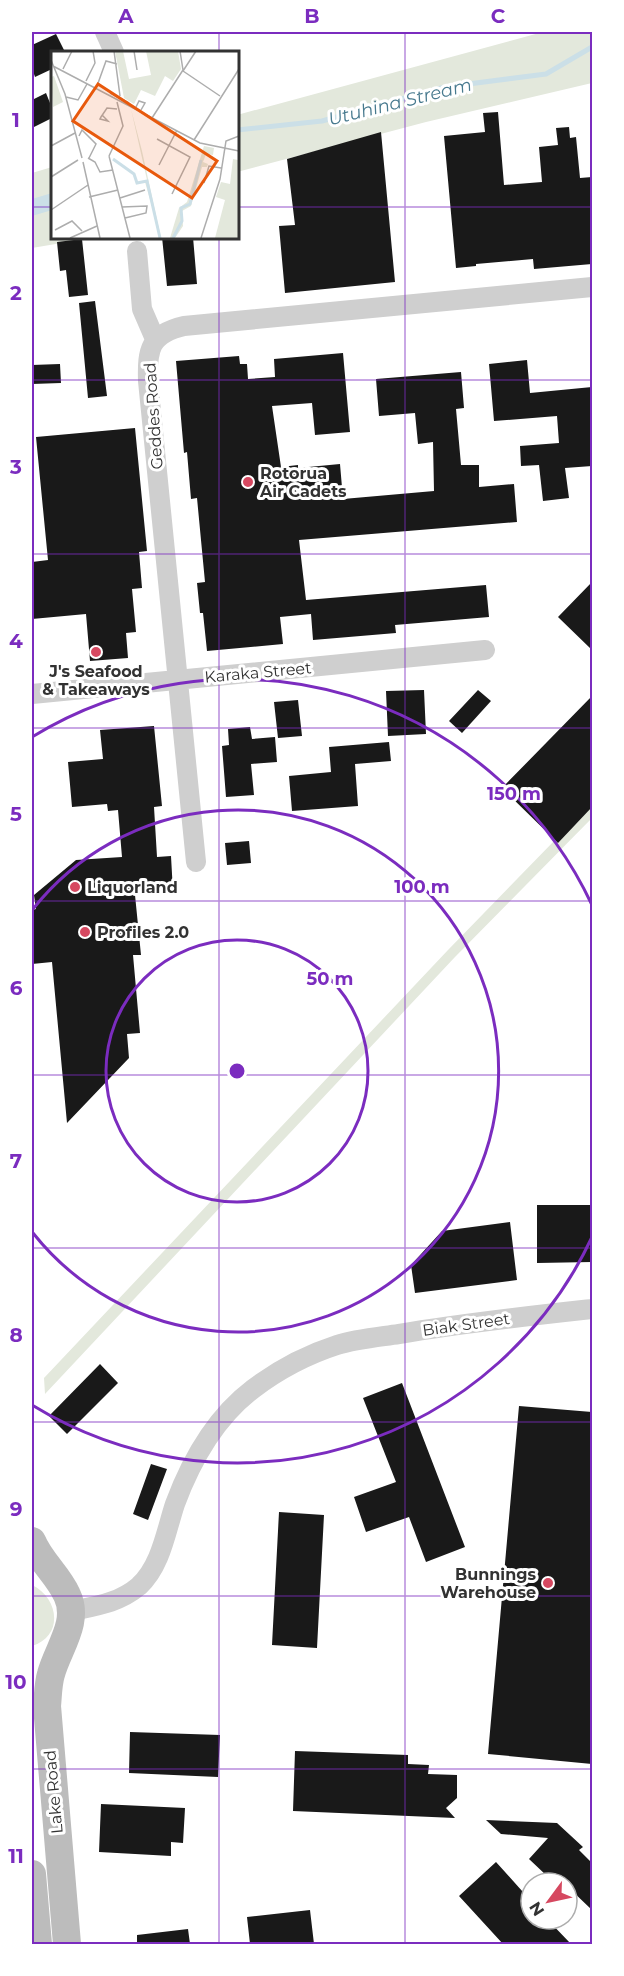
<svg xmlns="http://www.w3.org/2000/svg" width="624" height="1976" font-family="Montserrat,sans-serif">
  <rect width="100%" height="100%" fill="#fff"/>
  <path fill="#e3e8dc" d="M543 32H592V83L426 122 237 172V115Z
    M52 167V237H97L32 248V173Z
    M592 802V818L455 957 45 1394 44 1378 448 950Z
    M32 1585C59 1598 64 1636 32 1646Z"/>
  <path fill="#cbdfe7" d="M52 193V210L32 216V199Z"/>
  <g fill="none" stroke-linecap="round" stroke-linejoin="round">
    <path stroke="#cbdfe7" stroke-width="5" d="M237 130 322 121 445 87 546 74 592 47"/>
  </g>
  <path fill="#191919" d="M56 34 65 52H52V69L35 77 32 68V45Z
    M46 93 52 108V118L32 128V100Z
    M498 112 504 185 542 182 539 147 558 145 556 128 569 127 570 138 576 137 580 178 592 177V264L534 269 533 259 476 264V266L456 268 444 136 485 132 483 113Z
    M381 132 395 282 285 293 279 226 295 225 287 159Z
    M162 237H193L197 284 167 286Z
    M82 239 88 295 69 297 66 270 60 271 57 242Z
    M95 301 107 396 88 398 79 303Z
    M343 353 350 432 315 435 312 403 272 406 281 467 298 465V468L340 464 343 499 434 491 433 442 418 444 415 413 379 416 376 379 461 372 464 408 456 409 461 465H479V487L514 484 517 522 299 540 306 600 486 585 489 617 395 625 396 633 313 640 311 614 280 617 283 644 207 651 203 613H200L197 583 205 582 197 498 191 499 187 452 184 453 176 361 239 356 240 364H247L248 379 275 377 274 359Z
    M527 360 530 393 592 387V466L565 468 569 498 543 501 539 465 521 466 520 446 559 443 557 416 494 421 489 364Z
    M60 364 61 383 32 384V365Z
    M135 428 147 551 139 552 142 588 132 589 136 632 126 633 128 658 90 661 86 614 32 619V562L48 560 36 437Z
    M592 582V650L558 617Z
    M424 690 426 734 388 736 386 691Z
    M478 690 491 701 462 733 449 721Z
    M592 696V807L558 843 502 788Z
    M298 700 302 736 278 738 274 702Z
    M154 726 162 806 154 807 157 857 171 856 173 892 135 895 141 955H133L140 1033 127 1034 129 1058 67 1123 52 962 32 964V910L36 909 34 895 76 860 122 857 118 810 108 811 107 804 72 807 68 762 103 759 100 730Z
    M250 727 252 739 275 737 277 762 251 764 254 795 226 797 222 746 229 745 228 729Z
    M389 742 391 761 355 764 358 806 292 811 289 776 331 772 329 747Z
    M249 841 251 863 227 865 225 843Z
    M537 1205H592V1262L537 1263Z
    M510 1222 517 1280 415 1293 411 1265 442 1231Z
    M100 1364 118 1383 67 1434 49 1416Z
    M402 1383 465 1547 426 1562 409 1517 366 1532 354 1497 396 1482 363 1398Z
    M519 1406 592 1412V1764L488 1754Z
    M151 1464 167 1469 148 1520 133 1514Z
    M279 1512 324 1515 317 1648 272 1645Z
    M130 1732 220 1735 218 1777 129 1773Z
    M295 1751 408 1755V1764L429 1765 428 1774 457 1775V1798L446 1808 455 1818 293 1811Z
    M101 1804 185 1808 183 1843 171 1842V1856L99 1852Z
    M486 1820 557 1823 583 1847 579 1850 592 1863V1910L569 1888 567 1889V1883H560L550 1873 547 1876 529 1859 548 1838 501 1834Z
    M496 1862 531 1901V1919H547L571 1944H503L459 1896Z
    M310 1910 314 1944H250L247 1917Z
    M188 1929 190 1944H137V1935Z"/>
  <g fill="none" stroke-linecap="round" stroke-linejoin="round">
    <path stroke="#cfcfcf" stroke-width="20" d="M105 32 114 52
      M137 251 142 309 155 339
      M32 694 485 650
      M196 862 148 381C147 349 150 334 184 326L592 287
      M72 1611C96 1606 119 1603 139 1586 161 1566 166 1531 175 1504 191 1461 216 1417 253 1389 278 1370 306 1355 337 1345 356 1339 379 1337 399 1334 463 1323 528 1316 592 1309"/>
    <path stroke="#bcbcbc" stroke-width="28" d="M32 1541C40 1561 58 1575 67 1595 80 1622 58 1648 51 1674 48 1684 48 1696 47 1706L67 1944
      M32 1874 38 1944"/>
  </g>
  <path fill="none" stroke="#7b2cbf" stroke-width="1.5" stroke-opacity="0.55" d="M219 32V52M405 32V1944M32 207H52M237 207H592M219 237V1944M32 380H592M32 554H592M32 728H592M32 901H592M32 1075H592M32 1248H592M32 1422H592M32 1596H592M32 1769H592"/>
  <g fill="none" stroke="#7b2cbf" stroke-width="3">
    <circle cx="237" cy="1071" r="131"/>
    <path d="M33 909A261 261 0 1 1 33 1233"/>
    <path d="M592 1237A392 392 0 0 1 32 1405M32 737A392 392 0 0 1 592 905"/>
  </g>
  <g fill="#d64860" stroke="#fff" stroke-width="2">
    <circle cx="248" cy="482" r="6"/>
    <circle cx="96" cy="652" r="6"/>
    <circle cx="75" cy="887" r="6"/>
    <circle cx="85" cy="932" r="6"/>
    <circle cx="548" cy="1583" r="6"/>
  </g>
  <g text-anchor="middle" stroke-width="6" stroke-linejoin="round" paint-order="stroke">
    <g font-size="16" fill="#323232" stroke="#fff">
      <text transform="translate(153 416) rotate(-94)" y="6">Geddes Road</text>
      <text transform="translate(258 672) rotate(-5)" y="6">Karaka Street</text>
      <text transform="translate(466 1324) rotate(-8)" y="6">Biak Street</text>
      <text transform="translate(53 1792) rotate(-95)" y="6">Lake Road</text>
    </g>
    <g font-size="16" font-weight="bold" fill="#323232" stroke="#fff" text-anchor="start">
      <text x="260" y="479">Rotorua<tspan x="260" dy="18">Air Cadets</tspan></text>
      <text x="96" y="677" text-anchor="middle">J's Seafood<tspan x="96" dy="18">&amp; Takeaways</tspan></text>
      <text x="87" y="893">Liquorland</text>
      <text x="97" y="938">Profiles 2.0</text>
      <text x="536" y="1580" text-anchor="end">Bunnings<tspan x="536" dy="18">Warehouse</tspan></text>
    </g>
    <g font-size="18" font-style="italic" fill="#47798e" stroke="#fff">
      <text transform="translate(400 102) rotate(-14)" y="6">Utuhina Stream</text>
    </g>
  </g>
  <g transform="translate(51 51)">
    <rect width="188" height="188" fill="#fff"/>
    <path d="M64 0H72L78 28 100 24 95 0H127L130 18 122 30 114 25 104 45 90 39 83 53 73 47ZM3 25 12 51 2 56 0 26ZM80 58 91 100 110 187 94 131 85 132 83 123 60 108 84 123 86 131 96 129ZM153 95 163 97 162 104 155 103 152 111 157 113 156 116H151L140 155 131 160 132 175 124 187H119L128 157 136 151ZM182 108 187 109V187H164L174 149 165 146 170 131 179 133Z" fill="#e3e8dc"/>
    <path fill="none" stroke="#cbdfe7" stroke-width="3" d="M62 108 83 123 86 132 96 130 109 187M122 187 131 170 130 157 139 153 150 109"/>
    <path fill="none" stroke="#adadad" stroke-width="1.5" d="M63 0 69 45M83 0 86 19M129 0 132 19M0 9 14 43 31 107M2 15 149 92 188 100M12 18 21 0M132 20 169 45M132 20 145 0M35 30 44 12 42 0M46 35 55 10 66 13M59 42 78 52M15 46 27 49 36 33M85 56 88 50 94 52 90 59M51 64 57 70 49 68 50 66 56 57 66 58M101 67 132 19M28 85 31 79 45 93 38 107M106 88 139 106 121 143M143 89 188 18M0 95 24 82M58 105 79 187M58 105 72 75 66 51M37 107 44 111 49 121 62 119M32 111 49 187M108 114 126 79M0 126 27 109M153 132 158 115 170 117M38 146 67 139M69 147 94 139M71 156 96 155 95 162 74 167M0 159 37 134M4 179 21 170 31 180M19 187 46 175M150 187 169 128 175 90 188 85"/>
    <path fill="#e8590c" fill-opacity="0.15" stroke="#e8590c" stroke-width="3" d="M47 33 166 110 141 147 22 70Z"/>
    <rect width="188" height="188" fill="none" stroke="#323232" stroke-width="3"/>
  </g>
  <circle cx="237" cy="1071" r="9" fill="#7b2cbf" stroke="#fff" stroke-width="3"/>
  <g font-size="18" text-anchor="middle" font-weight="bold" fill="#7b2cbf" stroke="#fff" stroke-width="6" stroke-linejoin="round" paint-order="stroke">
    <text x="514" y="800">150 m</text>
    <text x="422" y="893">100 m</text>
    <text x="330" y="985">50 m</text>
  </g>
  <rect width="624" height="1976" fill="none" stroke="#ffffff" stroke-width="66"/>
  <g transform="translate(549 1901) rotate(237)"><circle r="28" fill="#ffffff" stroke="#adadad" stroke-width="1.5"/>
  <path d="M0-4.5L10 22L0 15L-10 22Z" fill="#d64860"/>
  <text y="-9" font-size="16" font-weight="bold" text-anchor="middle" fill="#323232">N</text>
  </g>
  <rect x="33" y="33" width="558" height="1910" fill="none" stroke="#7b2cbf" stroke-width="2"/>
  <g font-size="20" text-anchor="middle" font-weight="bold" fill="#7b2cbf">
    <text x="126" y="23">A</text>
    <text x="312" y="23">B</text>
    <text x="498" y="23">C</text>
    <text x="16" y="127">1</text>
    <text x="16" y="300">2</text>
    <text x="16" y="474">3</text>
    <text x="16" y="648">4</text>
    <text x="16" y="821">5</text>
    <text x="16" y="995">6</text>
    <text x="16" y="1168">7</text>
    <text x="16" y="1342">8</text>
    <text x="16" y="1516">9</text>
    <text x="16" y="1689">10</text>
    <text x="16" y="1863">11</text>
  </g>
</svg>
